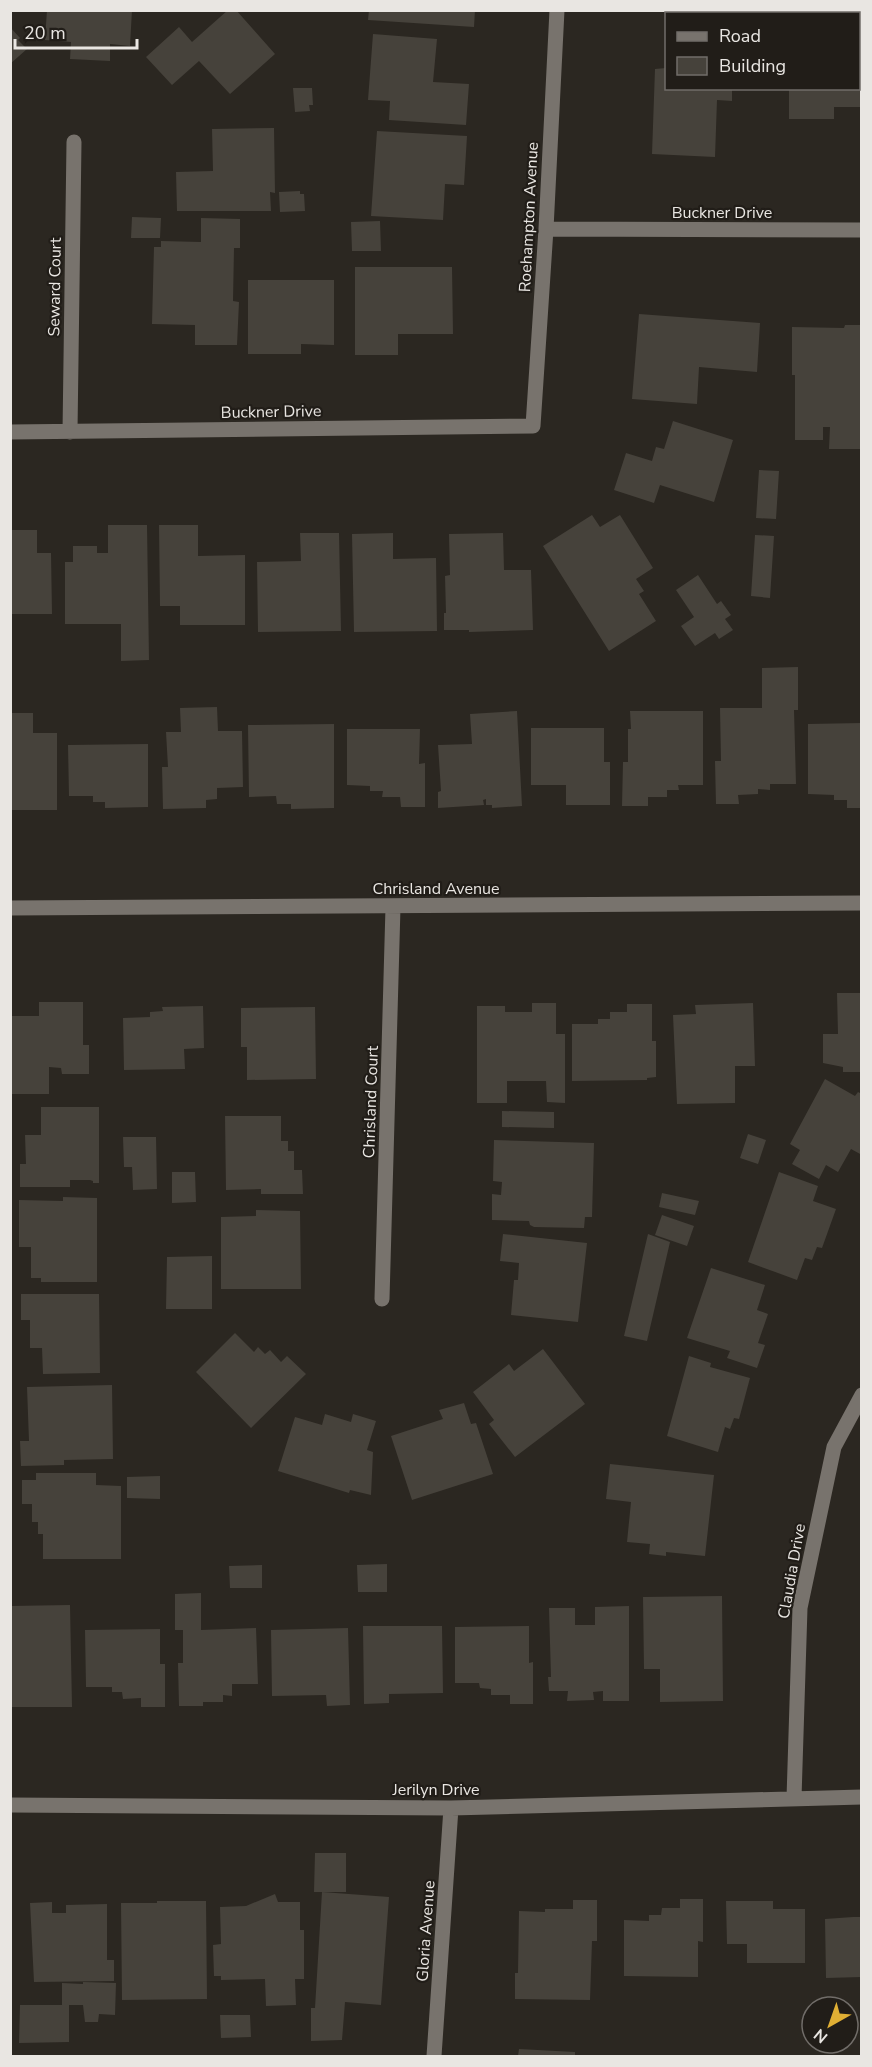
<svg xmlns="http://www.w3.org/2000/svg" width="872" height="2067" font-family="'Nunito Sans',sans-serif">
  <rect width="100%" height="100%" fill="#2b2721"/>
  <path fill="#46423b" d="M47 10H132L130 46 110 44V61L70 59 71 42 45 40Z
    M228 10H236L275 54 230 94 199 61 172 85 146 57 179 27 192 42Z
    M369 10H475L474 27 368 20Z
    M672 10H736L735 14H672Z
    M10 27 20 38 18 40 27 49 10 64Z
    M858 29H862V107H834V119H789V88H858Z
    M373 34 437 39 433 82 469 84 466 125 389 120 390 101 368 100Z
    M666 68V88H732V101L717 100 715 157 652 154 655 69Z
    M293 88H312L313 105H309L310 111 295 112Z
    M274 128 275 193 270 192 271 211H177L176 172 213 171 212 129Z
    M377 131 467 136 464 185 445 184 443 220 371 216Z
    M300 191V194H304L305 211 280 212 279 192Z
    M132 217 161 218 160 238H131Z
    M201 218 240 219V248H234L233 301 239 302 237 345H195V325L152 324 154 247H161V241L201 242Z
    M380 221 381 251H352L351 222Z
    M355 267H452L453 334H398V355H355Z
    M248 280H334V345L301 344V354H248Z
    M639 314 760 323 757 372 699 367 697 404 632 399Z
    M845 325H862V449H829L830 427H823V440H795V375H792V327L844 328Z
    M673 421 733 440 714 502 660 485 654 503 614 490 626 453 652 461 656 447 664 449Z
    M759 470 779 471 776 519 756 518Z
    M592 515 600 527 620 515 653 568 636 579 644 591 639 594 656 621 609 651 543 546Z
    M108 525H147L149 660 121 661V624H65V562H73V546H97V553H108Z
    M159 525H198V556L245 555V625H180V606H160Z
    M10 530H37V553H51L52 614H10Z
    M300 533H339L341 631 258 632 257 562 301 561Z
    M393 533V559L436 558 437 631 354 632 352 534Z
    M503 533 504 570H531L533 630 469 632V630H444V613H446L445 576 450 575 449 534Z
    M755 535 774 536 770 598 751 596Z
    M698 575 717 604 721 601 731 615 725 619 733 630 719 639 715 633 695 646 681 626 694 617 676 590Z
    M798 667V710H794L796 784H770V790L758 789V794L738 795 739 804H716L715 761H721L720 708H762V668Z
    M217 707 218 731H242L243 787 217 788V799L206 800V808L163 809 162 767H168L166 732H181L180 708Z
    M517 711 522 806 492 808V805H486V799L483 800 484 805 438 808V792L441 791 438 745 472 744 470 714Z
    M630 711H703V785H678L679 790H667V797H648V806H622L623 762H628V729H631Z
    M10 713H33V733H57V810H10Z
    M862 723V808H847V800H834V795L808 794V724Z
    M334 724V808L291 809V804H277L276 796 249 797 248 725Z
    M531 728H604V762H610V805H566V785H531Z
    M347 729H420L419 764 425 763V807H401L400 797H382L383 791H370V786L347 785Z
    M148 744V807L105 808V802H93V796H69L68 745Z
    M837 993H862V1072H843V1067L823 1063V1034H838Z
    M39 1002H83V1045H89V1074H62L61 1068 49 1067V1094H10V1016H39Z
    M532 1003H556V1034H565V1103L547 1102 546 1081H507V1103H477V1006H505V1012H532Z
    M753 1003 755 1066H735V1103L677 1104 673 1015 696 1014 695 1005Z
    M627 1004H652V1041H656V1077L647 1078V1080L572 1081V1024H598V1019H610V1012H627Z
    M203 1006 204 1048 184 1049 185 1069 124 1070 123 1018 150 1017V1012L163 1011 162 1007Z
    M315 1007 316 1079 247 1080V1047H241V1008Z
    M825 1079 855 1096 858 1092 862 1094V1155L851 1149 838 1172 826 1165 819 1179 792 1164 800 1150 790 1144Z
    M41 1107H99V1183H93V1181L90 1180H70V1187H20V1164H26L25 1135H41Z
    M502 1111 554 1112V1128L502 1127Z
    M225 1116H281V1141H288V1151H294V1170H302L303 1194H261V1189L226 1190Z
    M748 1134 766 1140 758 1164 740 1158Z
    M123 1137H156L157 1189 133 1190 132 1167H124Z
    M494 1140 594 1143 592 1217H585L584 1228 534 1227 530 1225 529 1221 492 1220V1194L501 1195 502 1182 493 1181Z
    M172 1172H195L196 1202 172 1203Z
    M779 1172 818 1186 813 1201 836 1209 822 1248 817 1247 812 1260 805 1258 797 1280 748 1262Z
    M662 1193 699 1201 695 1215 659 1207Z
    M63 1197 97 1198V1282H41V1278H31V1247H19V1200L63 1201Z
    M256 1210 300 1211 301 1289H221V1217L256 1216Z
    M662 1215 694 1226 687 1246 655 1235Z
    M503 1234 587 1243 578 1322 511 1315 514 1280H518L519 1263 500 1261Z
    M648 1234 670 1242 647 1341 624 1336Z
    M212 1256V1309H166L167 1257Z
    M711 1268 765 1285 757 1310 768 1314 758 1343 765 1345 757 1368 727 1358 730 1351 687 1338Z
    M21 1294H99L100 1373 43 1374 42 1348H30V1320H21Z
    M235 1333 254 1352 258 1347 265 1354 270 1350 281 1362 287 1356 306 1374 251 1428 196 1372Z
    M543 1349 585 1404 515 1457 489 1424 494 1420 473 1392 509 1364 514 1371Z
    M689 1356 711 1363 710 1367 750 1378 739 1419 734 1418 730 1429 725 1427 718 1452 667 1436Z
    M112 1385 113 1459 64 1460V1465L21 1466 20 1441H29L27 1387Z
    M464 1403 471 1424 476 1423 493 1474 412 1500 391 1436 443 1419 439 1410Z
    M325 1414 351 1422 353 1414 376 1421 367 1450 373 1452 371 1495 350 1490 349 1493 278 1471 295 1417 322 1425Z
    M610 1464 714 1475 705 1556 666 1552V1556L649 1554 650 1544 627 1542 631 1502 606 1499Z
    M36 1473H96V1485L121 1486V1559H43V1534H38V1522H32V1504H22V1480H36Z
    M160 1476V1499L127 1498V1477Z
    M387 1564V1592H358L357 1565Z
    M262 1565V1588H230L229 1566Z
    M201 1593V1630L256 1628 258 1684H232V1696L223 1695V1702H203V1706H179L178 1663H183V1630H175V1594Z
    M722 1596 723 1701 660 1702V1669H644L643 1597Z
    M70 1605 72 1707H10V1606Z
    M629 1606V1701H603V1691L593 1692 594 1700 567 1701 568 1691H549L548 1677H551L549 1608H575V1625H595V1607Z
    M363 1626H442L443 1693 389 1694V1703L364 1704Z
    M529 1626V1663L533 1662V1704H510V1695H491V1689L480 1688 479 1683H455V1627Z
    M348 1628 350 1705 327 1706 326 1695 272 1696 271 1630Z
    M160 1629V1664H165V1707H141V1698L123 1699 122 1692H112V1687H86L85 1630Z
    M315 1853H346V1892H314Z
    M322 1892 389 1897 381 2005 345 2002 342 2040 311 2041V2008H315Z
    M275 1894 278 1902H300V1930H304V1979H295L296 2005 266 2006 265 1979 221 1980V1976H214L213 1945 221 1944 220 1907 246 1906Z
    M680 1899H703V1942L698 1941V1977L624 1976V1920L649 1921V1915H661L662 1908H680Z
    M573 1900H597V1941H592L590 2000 515 1999V1973H518L519 1911 545 1912V1909H573Z
    M157 1901H206L207 1999 122 2000 121 1903H157Z
    M726 1901H773V1909H805V1963H747V1944H727Z
    M52 1902V1913H66V1905L107 1904V1960H114V1981L34 1982 30 1903Z
    M853 1917H862V1977L826 1978 825 1919Z
    M83 1982 116 1983 115 2015 99 2014 98 2022H85L83 2005H69V2042L19 2043 20 2005H62V1983L83 1984Z
    M220 2015H250L251 2037 221 2038Z
    M519 2049 575 2052V2056H518Z"/>
  <g fill="none" stroke-linecap="round" stroke-linejoin="round">
    <path stroke="#78736d" stroke-width="15" d="M546 229 862 230
      M10 432 533 426 546 229 557 10
      M70 432 74 142
      M10 908 862 903
      M382 1299 393 907
      M794 1798 800 1608 834 1447 862 1395
      M10 1805 451 1808 862 1797
      M434 2056 451 1808"/>
  </g>
  <g text-anchor="middle" stroke-width="4.5" stroke-linejoin="round" paint-order="stroke">
    <g font-size="16" fill="#e9e6e2" stroke="#211d18">
      <text x="722" y="218">Buckner Drive</text>
      <text transform="translate(528 217) rotate(-87)" y="6">Roehampton Avenue</text>
      <text transform="translate(54 287) rotate(-89)" y="6">Seward Court</text>
      <text transform="translate(271 411) rotate(-1)" y="6">Buckner Drive</text>
      <text x="436" y="894">Chrisland Avenue</text>
      <text transform="translate(370 1102) rotate(-88)" y="6">Chrisland Court</text>
      <text transform="translate(791 1571) rotate(-80)" y="6">Claudia Drive</text>
      <text x="436" y="1795">Jerilyn Drive</text>
      <text transform="translate(425 1931) rotate(-86)" y="6">Gloria Avenue</text>
    </g>
  </g>
  <rect width="872" height="2067" fill="none" stroke="#e9e6e2" stroke-width="24"/>
  <rect x="665" y="12" width="195" height="78" fill="#211d18" stroke="#716d69" stroke-width="1.5"/>
  <rect x="677" y="32" width="30" height="9" fill="#78736d" stroke="#716d69" stroke-width="1.5"/>
  <text x="719" y="42" font-size="18" fill="#e9e6e2">Road</text>
  <rect x="677" y="57" width="30" height="18" fill="#46423b" stroke="#716d69" stroke-width="1.5"/>
  <text x="719" y="72" font-size="18" fill="#e9e6e2">Building</text>
  <g transform="translate(830 2025) rotate(220)"><circle r="28" fill="#211d18" stroke="#716d69" stroke-width="1.5"/>
  <path d="M0-4.5L10 22L0 15L-10 22Z" fill="#e0af34"/>
  <text y="-9" font-size="16" font-weight="bold" text-anchor="middle" fill="#e9e6e2">N</text>
  </g>
  <path d="M15 39v9h122v-9" fill="none" stroke="#e9e6e2" stroke-width="3"/>
  <text x="24" y="39" font-size="18" fill="#e9e6e2" stroke="#211d18" stroke-width="4.5" paint-order="stroke">20 m</text>
</svg>
